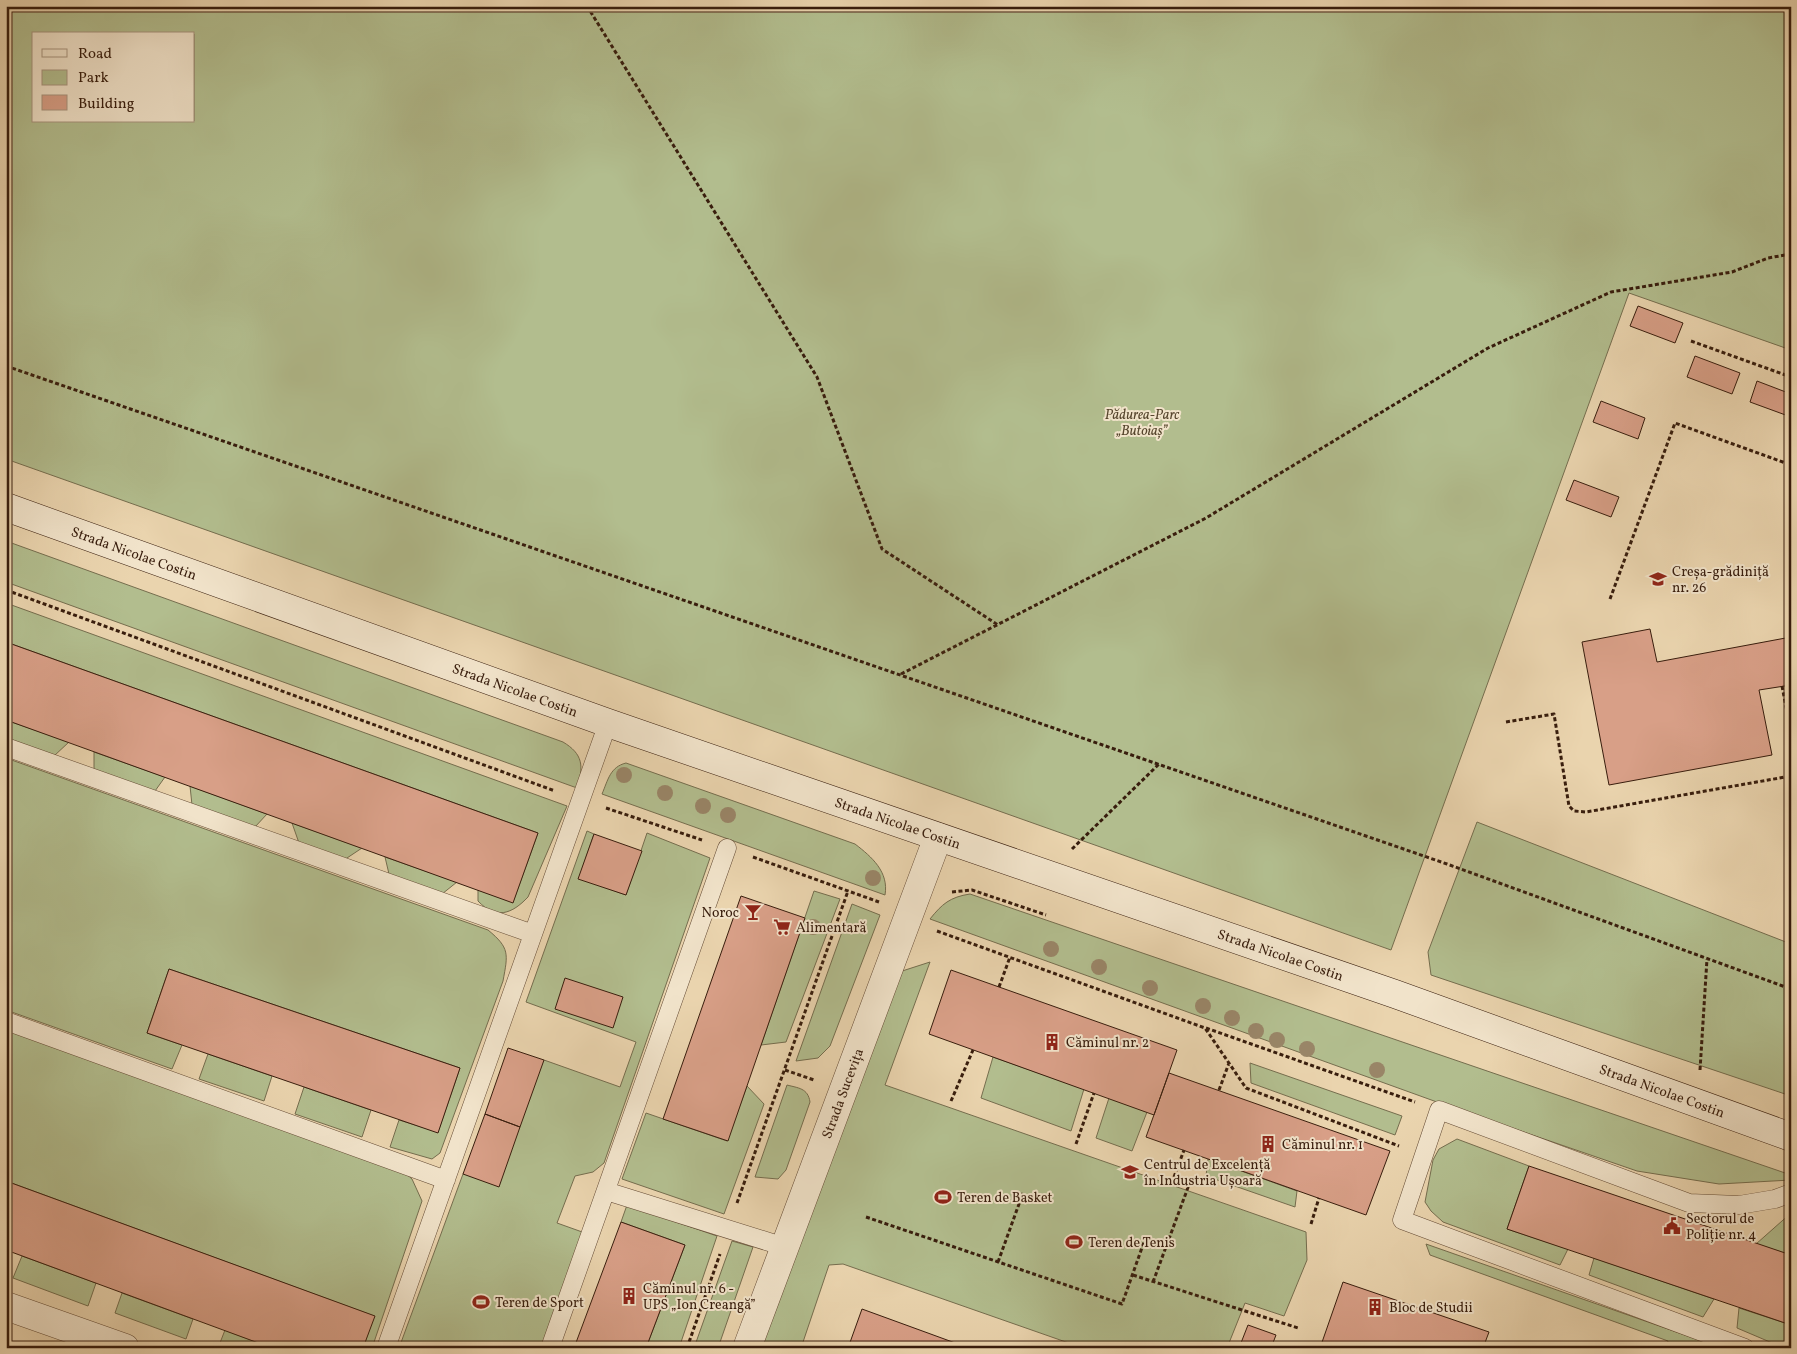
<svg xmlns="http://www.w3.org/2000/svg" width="1797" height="1354" font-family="Vollkorn,serif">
  <rect width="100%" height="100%" fill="#ead4ae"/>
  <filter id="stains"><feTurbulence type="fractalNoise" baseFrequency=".004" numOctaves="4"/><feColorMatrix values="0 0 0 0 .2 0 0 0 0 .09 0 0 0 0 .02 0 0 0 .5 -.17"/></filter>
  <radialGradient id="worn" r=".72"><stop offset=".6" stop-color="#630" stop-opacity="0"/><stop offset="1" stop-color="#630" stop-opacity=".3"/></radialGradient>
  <path fill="#b2bd8e" stroke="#756d4e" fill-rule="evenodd" d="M6 6H1791V350L1629 293 1391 950 6 459ZM34 34H194V121H34Z
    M6 541 563 742C583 754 584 766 577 788L6 582Z
    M6 603 567 806 528 897C512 914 496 920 478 901V890L513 902 538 833 6 642Z
    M6 720 69 742 54 756 6 739Z
    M94 752 165 777 155 791 94 770Z
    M6 758 488 930C510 948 508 954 503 981L440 1153 432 1159 390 1147 399 1120 438 1132 460 1068 169 969 147 1033 182 1045 172 1069 6 1010Z
    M626 763 855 844C872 857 889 872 885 895L602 794C608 780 610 767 626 763Z
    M190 786 267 814 255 827 192 805Z
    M1477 822 1791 944V1096L1431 975 1428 952Z
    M292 823 362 848 344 860 299 843Z
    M587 831 594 834 579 878 626 895 647 833 710 858 604 1163 593 1172 575 1176 557 1223 585 1233 542 1348H399L463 1174 544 1060 620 1087 636 1042 526 1002Z
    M385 857 457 882 442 894 389 874Z
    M814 891 840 899 786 1042 761 1045Z
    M970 894 1791 1175V1180L1719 1184 1637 1171 1448 1106 930 919C942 904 950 897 970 894Z
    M852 904 880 915 830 1046 818 1058 796 1061Z
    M930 962 885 1085 1306 1232 1307 1260 1284 1316 1245 1303 1227 1348H1083L843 1264 829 1265 801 1348H761L896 973Z
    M6 1028 403 1171 412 1179 422 1201 372 1348H363L374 1316 6 1181Z
    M208 1054 272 1076 264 1101 199 1079Z
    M993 1057 1084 1089 1071 1131 981 1098Z
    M1250 1063 1402 1116 1395 1135 1251 1083Z
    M787 1085C798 1088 808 1088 810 1102L786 1170 778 1179 755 1177Z
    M747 1086 764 1104 724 1214 622 1179 646 1113 727 1141Z
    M304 1087 371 1110 362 1137 295 1114Z
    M1109 1098 1147 1112 1132 1151 1096 1138Z
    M1457 1139 1529 1166 1507 1229 1568 1249 1560 1265 1443 1222 1431 1211 1425 1202 1433 1160 1439 1149Z
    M1208 1159 1297 1191 1295 1207 1206 1176Z
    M627 1205 717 1236 679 1348H646L685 1245 621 1222Z
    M1791 1213V1255L1756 1244Z
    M732 1241 753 1247 718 1348H694Z
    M1426 1244 1722 1348H1666L1668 1341 1430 1255Z
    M22 1256 96 1283 88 1306 13 1278Z
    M1594 1258 1714 1299 1703 1317 1589 1275Z
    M122 1293 193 1319 186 1339 115 1313Z
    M1739 1308 1791 1325V1347L1784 1348 1737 1328Z
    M225 1330 272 1348H218Z"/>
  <path fill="#d89f87" stroke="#381d0d" d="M1638 306 1683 323 1675 343 1630 326Z
    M1695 356 1740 373 1732 394 1687 377Z
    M1757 381 1791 394V417L1750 402Z
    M1601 401 1645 418 1638 439 1593 422Z
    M1574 480 1619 497 1611 517 1566 500Z
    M1650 629 1657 662 1791 637V685L1759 690 1772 755 1609 785 1582 642Z
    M6 642 538 833 513 903 6 720Z
    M594 834 642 851 626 895 578 879Z
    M741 896 805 918 728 1141 663 1119Z
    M169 969 460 1068 438 1133 147 1033Z
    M951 970 1177 1050 1154 1115 929 1034Z
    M565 978 623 997 613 1028 555 1009Z
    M508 1048 544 1060 520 1127 485 1114Z
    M1169 1073 1390 1151 1366 1215 1146 1137Z
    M485 1114 520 1127 499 1187 463 1174Z
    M1529 1166 1791 1255V1325L1507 1229Z
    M6 1181 375 1316 363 1348H272L6 1250Z
    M621 1222 685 1245 646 1348H574Z
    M1343 1282 1489 1332 1483 1348H1320Z
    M862 1309 969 1348H848Z
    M1248 1325 1276 1335 1271 1348H1239Z"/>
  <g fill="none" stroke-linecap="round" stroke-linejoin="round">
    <g stroke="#644b35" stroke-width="19">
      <path id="service" d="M6 747 533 934
        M6 1021 446 1180
        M606 1191 785 1247
        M386 1348 608 723
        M550 1348 727 848
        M1745 1348 1402 1220 1439 1110 1689 1203 1739 1205 1775 1199 1791 1193"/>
    </g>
    <g stroke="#644b35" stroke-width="29">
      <g id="minor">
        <path d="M6 1306 125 1348"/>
        <path id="s1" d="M747 1348 938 837"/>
      </g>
    </g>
    <g stroke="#381d0d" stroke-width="29">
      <g id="secondary">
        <path id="s2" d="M6 507 608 723 1395 994 1791 1137"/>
      </g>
    </g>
    <path stroke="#381d0d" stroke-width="3" stroke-dasharray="4 2.5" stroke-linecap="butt" d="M587 6 817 377 882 549 998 625
      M1691 341 1791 377
      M6 366 1447 864 1791 989
      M6 590 555 791
      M1610 599 1675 423 1791 465
      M901 674 1206 518 1488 348 1611 292 1732 272 1768 258 1791 254
      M1782 686 1791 733
      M1506 722 1554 714 1569 806 1574 811 1586 812 1791 776
      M606 808 702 840
      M1072 849 1159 764
      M753 857 879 902
      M952 892 972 890 1046 915
      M937 931 1205 1028 1246 1088 1399 1146
      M999 987 1010 957
      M1206 1028 1415 1102
      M785 1070 814 1080
      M1700 1070 1707 959
      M1219 1090 1229 1063
      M951 1101 973 1050
      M1076 1144 1094 1093
      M1174 1177 1184 1150
      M737 1203 848 891
      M866 1217 1122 1304 1144 1242
      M1311 1224 1319 1198
      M998 1262 1023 1193
      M1133 1275 1298 1328
      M1153 1282 1190 1182
      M687 1348 720 1254"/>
    <use href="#service" stroke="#f1e3ca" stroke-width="18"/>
    <use href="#minor" stroke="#f1e3ca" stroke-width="28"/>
    <use href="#secondary" stroke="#f1e3ca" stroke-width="28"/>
  </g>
  <g fill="#998567">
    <circle cx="624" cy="775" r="8"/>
    <circle cx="665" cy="793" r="8"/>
    <circle cx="703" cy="806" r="8"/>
    <circle cx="728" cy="815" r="8"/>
    <circle cx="873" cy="878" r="8"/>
    <circle cx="813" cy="927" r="8"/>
    <circle cx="1051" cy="949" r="8"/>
    <circle cx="1099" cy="967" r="8"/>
    <circle cx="1150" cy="988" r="8"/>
    <circle cx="1203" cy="1006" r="8"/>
    <circle cx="1232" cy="1018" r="8"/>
    <circle cx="1256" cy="1031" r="8"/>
    <circle cx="1277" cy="1040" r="8"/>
    <circle cx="1307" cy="1049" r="8"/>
    <circle cx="1377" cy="1070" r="8"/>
  </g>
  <defs>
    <g id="school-bare" transform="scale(1.35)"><path d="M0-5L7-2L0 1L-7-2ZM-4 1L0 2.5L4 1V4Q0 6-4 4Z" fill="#8f2418" stroke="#f1e3ca" stroke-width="2.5" paint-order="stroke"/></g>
    <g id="bar-bare" transform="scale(1.35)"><path d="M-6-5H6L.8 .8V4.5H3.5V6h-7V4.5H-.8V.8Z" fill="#8f2418" stroke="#f1e3ca" stroke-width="2.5" paint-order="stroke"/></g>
    <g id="supermarket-bare" transform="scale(1.35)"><path d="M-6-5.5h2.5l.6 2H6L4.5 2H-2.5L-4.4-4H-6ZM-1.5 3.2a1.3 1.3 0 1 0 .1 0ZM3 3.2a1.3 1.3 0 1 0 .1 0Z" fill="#8f2418" stroke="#f1e3ca" stroke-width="2.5" paint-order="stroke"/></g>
    <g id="building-bare" transform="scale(1.35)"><path d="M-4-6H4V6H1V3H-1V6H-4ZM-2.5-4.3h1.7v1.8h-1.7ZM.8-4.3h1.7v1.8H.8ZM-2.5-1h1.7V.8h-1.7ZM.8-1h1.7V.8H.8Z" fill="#8f2418" stroke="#f1e3ca" stroke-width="2.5" paint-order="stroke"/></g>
    <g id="university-bare" transform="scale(1.35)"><path d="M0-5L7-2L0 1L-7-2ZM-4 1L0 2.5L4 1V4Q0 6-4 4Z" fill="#8f2418" stroke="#f1e3ca" stroke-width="2.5" paint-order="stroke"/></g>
    <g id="stadium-bare" transform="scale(1.35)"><path d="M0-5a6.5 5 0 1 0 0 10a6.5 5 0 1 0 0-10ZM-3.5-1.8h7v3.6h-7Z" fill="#8f2418" stroke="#f1e3ca" stroke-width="2.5" paint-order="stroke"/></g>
    <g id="civic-bare" transform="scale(1.35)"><path d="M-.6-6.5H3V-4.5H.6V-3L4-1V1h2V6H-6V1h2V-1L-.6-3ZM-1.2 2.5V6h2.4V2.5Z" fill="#8f2418" stroke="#f1e3ca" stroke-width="2.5" paint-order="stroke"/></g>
  </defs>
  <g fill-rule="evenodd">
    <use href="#school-bare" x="1658" y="579"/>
    <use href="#bar-bare" x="753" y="912"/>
    <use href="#supermarket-bare" x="782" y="927"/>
    <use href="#building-bare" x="1052" y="1042"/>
    <use href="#building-bare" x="1268" y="1144"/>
    <use href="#university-bare" x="1130" y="1172"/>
    <use href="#stadium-bare" x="943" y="1197"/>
    <use href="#civic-bare" x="1672" y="1226"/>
    <use href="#stadium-bare" x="1074" y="1242"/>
    <use href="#building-bare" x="629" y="1296"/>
    <use href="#stadium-bare" x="481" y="1302"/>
    <use href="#building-bare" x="1375" y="1307"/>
  </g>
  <g text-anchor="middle" stroke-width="4" stroke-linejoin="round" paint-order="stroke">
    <g font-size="14" font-style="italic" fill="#56452d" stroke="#f1e3ca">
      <text x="1142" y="419">Pădurea-Parc<tspan x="1142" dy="16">„Butoiaș”</tspan></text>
    </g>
    <g font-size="14" fill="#381d0d" stroke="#f1e3ca">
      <text dy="5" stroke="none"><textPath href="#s2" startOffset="136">Strada Nicolae Costin</textPath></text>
      <text dy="5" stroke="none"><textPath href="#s2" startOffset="541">Strada Nicolae Costin</textPath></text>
      <text dy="5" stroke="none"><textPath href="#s2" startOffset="946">Strada Nicolae Costin</textPath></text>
      <text dy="5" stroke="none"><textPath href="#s2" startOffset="1351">Strada Nicolae Costin</textPath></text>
      <text dy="5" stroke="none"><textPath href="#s2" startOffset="1756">Strada Nicolae Costin</textPath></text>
      <text dy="5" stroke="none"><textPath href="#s1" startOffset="272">Strada Sucevița</textPath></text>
    </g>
    <g font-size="14" fill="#381d0d" stroke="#f1e3ca" text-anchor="start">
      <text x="1672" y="576">Creșa-grădiniță<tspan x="1672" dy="16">nr. 26</tspan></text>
      <text x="739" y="917" text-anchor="end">Noroc</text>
      <text x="796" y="932">Alimentară</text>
      <text x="1066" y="1047">Căminul nr. 2</text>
      <text x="1282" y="1149">Căminul nr. 1</text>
      <text x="1144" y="1169">Centrul de Excelență<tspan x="1144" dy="16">în Industria Ușoară</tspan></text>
      <text x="957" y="1202">Teren de Basket</text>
      <text x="1686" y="1223">Sectorul de<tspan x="1686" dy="16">Poliție nr. 4</tspan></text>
      <text x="1088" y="1247">Teren de Tenis</text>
      <text x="643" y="1293">Căminul nr. 6 -<tspan x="643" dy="16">UPS „Ion Creangă”</tspan></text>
      <text x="495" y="1307">Teren de Sport</text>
      <text x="1389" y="1312">Bloc de Studii</text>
    </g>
  </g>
  <rect width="1797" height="1354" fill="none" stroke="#ead4ae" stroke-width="25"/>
  <rect x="8" y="8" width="1782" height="1339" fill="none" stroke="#381d0d" stroke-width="2.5"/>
  <rect x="12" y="12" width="1772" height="1329" fill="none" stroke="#381d0d"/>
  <rect x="32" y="32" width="162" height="90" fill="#f1e3ca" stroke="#a7947e"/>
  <rect x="42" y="49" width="25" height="8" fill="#f1e3ca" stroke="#a7947e"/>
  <text x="78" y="58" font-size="15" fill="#381d0d">Road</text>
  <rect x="42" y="70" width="25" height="15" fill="#b2bd8e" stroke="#a7947e"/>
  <text x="78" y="82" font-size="15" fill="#381d0d">Park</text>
  <rect x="42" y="95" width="25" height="15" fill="#d89f87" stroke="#a7947e"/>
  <text x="78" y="108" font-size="15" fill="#381d0d">Building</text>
  <rect width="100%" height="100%" filter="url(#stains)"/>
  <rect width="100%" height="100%" fill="url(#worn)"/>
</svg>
